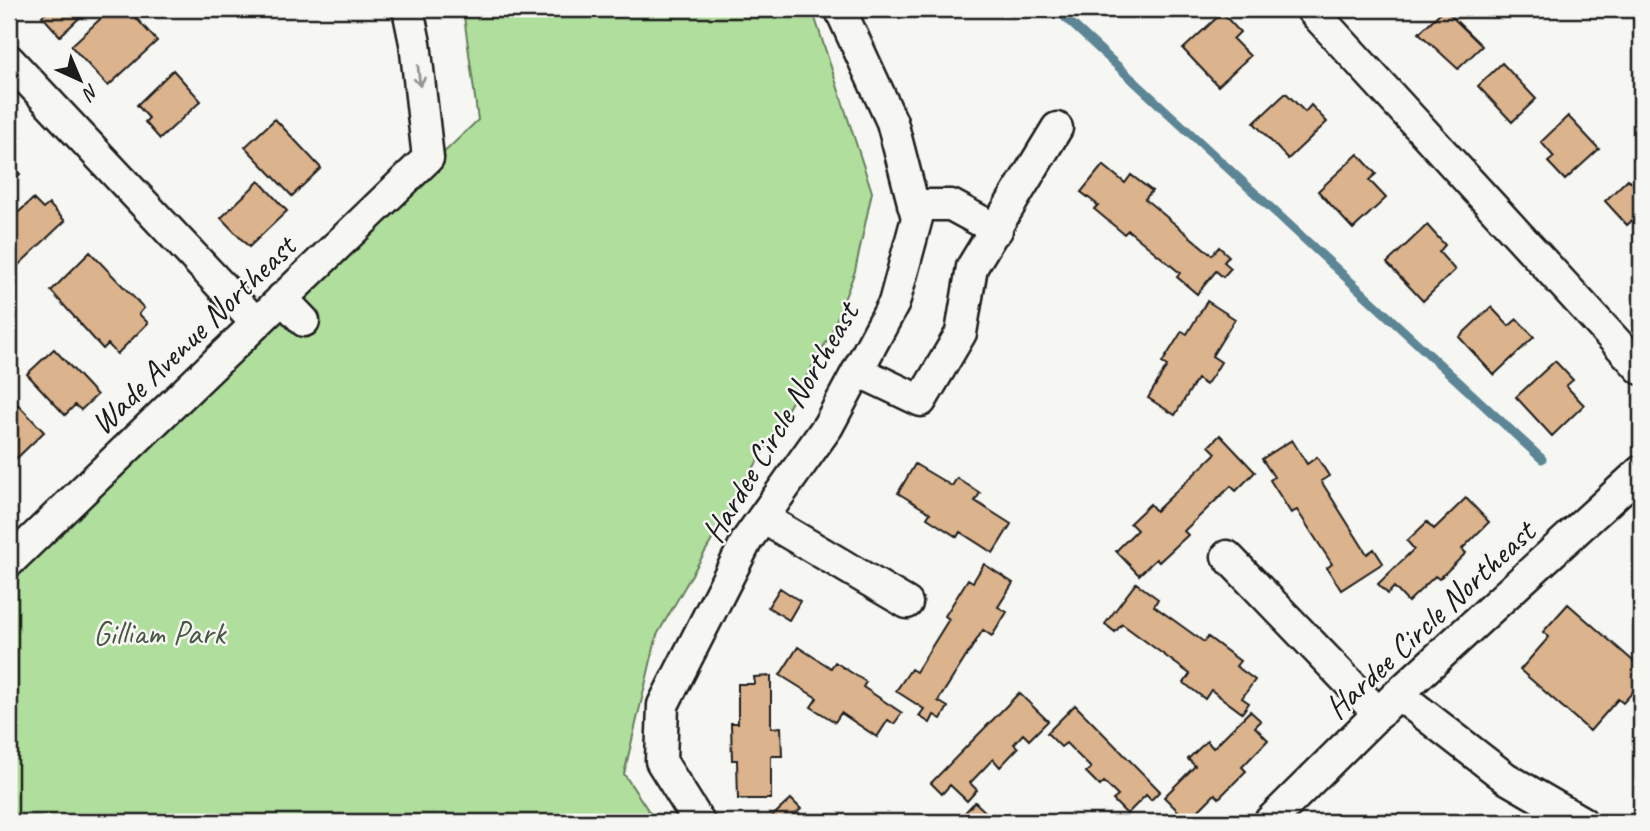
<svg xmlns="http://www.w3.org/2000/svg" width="1650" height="831" font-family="Caveat,sans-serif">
  <rect width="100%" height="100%" fill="#f6f6f2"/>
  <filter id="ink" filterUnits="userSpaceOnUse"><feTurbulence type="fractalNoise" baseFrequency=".0143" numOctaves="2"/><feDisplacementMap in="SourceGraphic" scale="14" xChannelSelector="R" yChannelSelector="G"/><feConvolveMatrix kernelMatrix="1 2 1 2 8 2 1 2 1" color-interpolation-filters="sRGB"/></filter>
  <g filter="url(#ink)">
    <path fill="#afde9d" stroke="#667d5c" stroke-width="2" d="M463 9H812L872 192 855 271 831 334 657 635 624 774 656 822H9V569L478 120Z"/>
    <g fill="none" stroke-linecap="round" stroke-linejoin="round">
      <path stroke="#5b8595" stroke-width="9" d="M1056 9 1542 459"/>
    </g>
    <path fill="#dbb38c" stroke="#1c1c1c" stroke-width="2" d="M51 9H89L60 36 42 16Z
      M111 9H128L157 41 108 86 71 46Z
      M1444 9 1482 46 1458 69 1419 33Z
      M1222 13 1240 32 1233 39 1250 56 1218 86 1183 49Z
      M1502 63 1536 99 1512 122 1478 86Z
      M173 70 201 101 160 139 145 122 149 118 137 105Z
      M1286 93 1305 112 1311 105 1327 122 1288 159 1254 123Z
      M1568 116 1599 149 1565 180 1548 162 1554 157 1541 142Z
      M275 119 321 168 292 196 245 147Z
      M1358 154 1376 174 1369 180 1386 198 1353 229 1318 191Z
      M9 163 20 174 9 185Z
      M1103 165 1125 183 1131 175 1152 191 1145 199 1212 255 1219 247 1229 256 1224 262 1231 268 1223 277 1216 271 1197 294 1177 277 1180 273 1128 230 1124 234 1094 209 1098 205 1081 192Z
      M1628 179 1638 189 1641 186V225L1635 218 1627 225 1605 201Z
      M259 181 287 211 249 247 221 218Z
      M33 199 43 209 49 204 65 221 9 274V221Z
      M1427 225 1445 245 1439 252 1455 270 1423 301 1387 263Z
      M90 252 144 308 139 314 148 323 117 354 108 344 103 349 51 291Z
      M1207 301 1235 319 1212 356 1221 362 1213 375 1206 385 1197 379 1175 415 1148 398 1167 366 1162 363 1182 331 1187 334Z
      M1491 307 1509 326 1517 319 1534 337 1494 375 1459 337Z
      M54 349 97 395 81 410 75 405 65 415 27 374Z
      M1555 361 1573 380 1566 386 1584 405 1552 436 1516 397Z
      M9 395 44 432 17 458 9 450Z
      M1220 435 1255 472 1236 491 1231 486 1184 531 1188 535 1159 562 1156 559 1139 575 1116 551 1137 530 1130 523 1150 504 1156 511 1216 453 1209 446Z
      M1292 440 1307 464 1317 457 1329 476 1321 481 1367 554 1374 549 1383 563 1341 590 1327 568 1332 564 1297 510 1291 513 1270 480 1274 477 1262 459Z
      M915 464 952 486 957 478 980 493 975 501 1011 524 993 553 960 532 957 537 927 518 930 513 898 493Z
      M1466 498 1489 522 1462 549 1466 553 1439 579 1435 576 1408 602 1394 587 1388 594 1378 584 1414 549 1407 541 1427 522 1434 529Z
      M984 564 1013 583 998 607 1007 612 992 636 983 630 938 701 948 707 941 719 934 715 930 723 919 716 924 709 896 691 911 669 916 672 949 619 945 616 968 579 973 582Z
      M1136 583 1158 599 1154 606 1204 642 1208 637 1240 661 1236 666 1255 680 1242 698 1249 703 1242 713 1211 690 1205 699 1184 683 1190 674 1122 624 1115 632 1105 624Z
      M780 588 800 601 789 620 768 607Z
      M1568 604 1641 668V683L1623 703 1618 699 1590 731 1520 670 1549 637 1543 632Z
      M798 647 831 668 835 662 866 682 863 687 902 713 894 724 888 720 877 737 841 713 835 722 811 707 817 698 780 675Z
      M771 676V728L781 727 782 756H771V799H738L737 760H732L731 723H738V684H755L754 677Z
      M1019 693 1048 721 1029 740 1023 734 1014 744 1018 748 1000 767 993 759 970 783 977 790 967 801 950 785 942 794 931 783Z
      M1075 705 1160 791 1151 800 1146 795 1127 814 1113 800 1118 796 1104 782 1100 786 1086 772 1091 768 1066 743 1061 747 1047 733Z
      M1250 711 1261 721 1255 727 1268 740 1242 767 1246 771 1219 798 1215 794 1188 821 1164 797 1195 766 1188 759 1207 741 1213 748Z
      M791 799 801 809 793 816 800 822H766Z
      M975 802 992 818 989 822H956Z"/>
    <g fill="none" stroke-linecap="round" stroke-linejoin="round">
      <g stroke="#1c1c1c" stroke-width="35">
        <path id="minor" d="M1311 9 1641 369
          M9 60 256 323
          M913 205H951L997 230
          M282 298 304 321
          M858 371 921 401 961 333 972 267 1057 128
          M763 518 907 603
          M1227 556 1379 714
          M9 562 428 158 415 43 408 9
          M1398 694 1506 778 1582 822
          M699 822 661 761 663 705 747 540 828 426 894 303 917 218 892 122 840 9
          M1269 822 1398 694 1641 471"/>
      </g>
      <use href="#minor" stroke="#f6f6f2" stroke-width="30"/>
    </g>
    <defs><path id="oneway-shaft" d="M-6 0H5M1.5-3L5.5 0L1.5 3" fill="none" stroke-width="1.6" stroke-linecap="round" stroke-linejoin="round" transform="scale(1.75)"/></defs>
    <use stroke="#949492" href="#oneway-shaft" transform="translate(419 76) rotate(84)"/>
  </g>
  <g text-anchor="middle" stroke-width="5" stroke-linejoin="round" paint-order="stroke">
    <g font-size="33" fill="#1c1c1c" stroke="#f6f6f2">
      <text transform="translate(192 334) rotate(-44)" y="12">Wade Avenue Northeast</text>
      <text transform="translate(779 422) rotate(-59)" y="12">Hardee Circle Northeast</text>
      <text transform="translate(1429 619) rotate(-43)" y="12">Hardee Circle Northeast</text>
    </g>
    <g font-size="33" fill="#485643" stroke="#f6f6f2">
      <text x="159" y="644">Gilliam Park</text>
    </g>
  </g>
  <rect width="1650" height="831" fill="none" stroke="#f6f6f2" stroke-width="35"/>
  <rect x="18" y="18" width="1615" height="796" fill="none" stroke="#1c1c1c" stroke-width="2.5" filter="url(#ink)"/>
  <g transform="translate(80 80) rotate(136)" stroke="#f6f6f2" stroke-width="5" paint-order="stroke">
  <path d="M0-5L12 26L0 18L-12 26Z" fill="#1c1c1c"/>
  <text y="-10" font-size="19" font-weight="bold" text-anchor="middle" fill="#1c1c1c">N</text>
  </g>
</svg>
